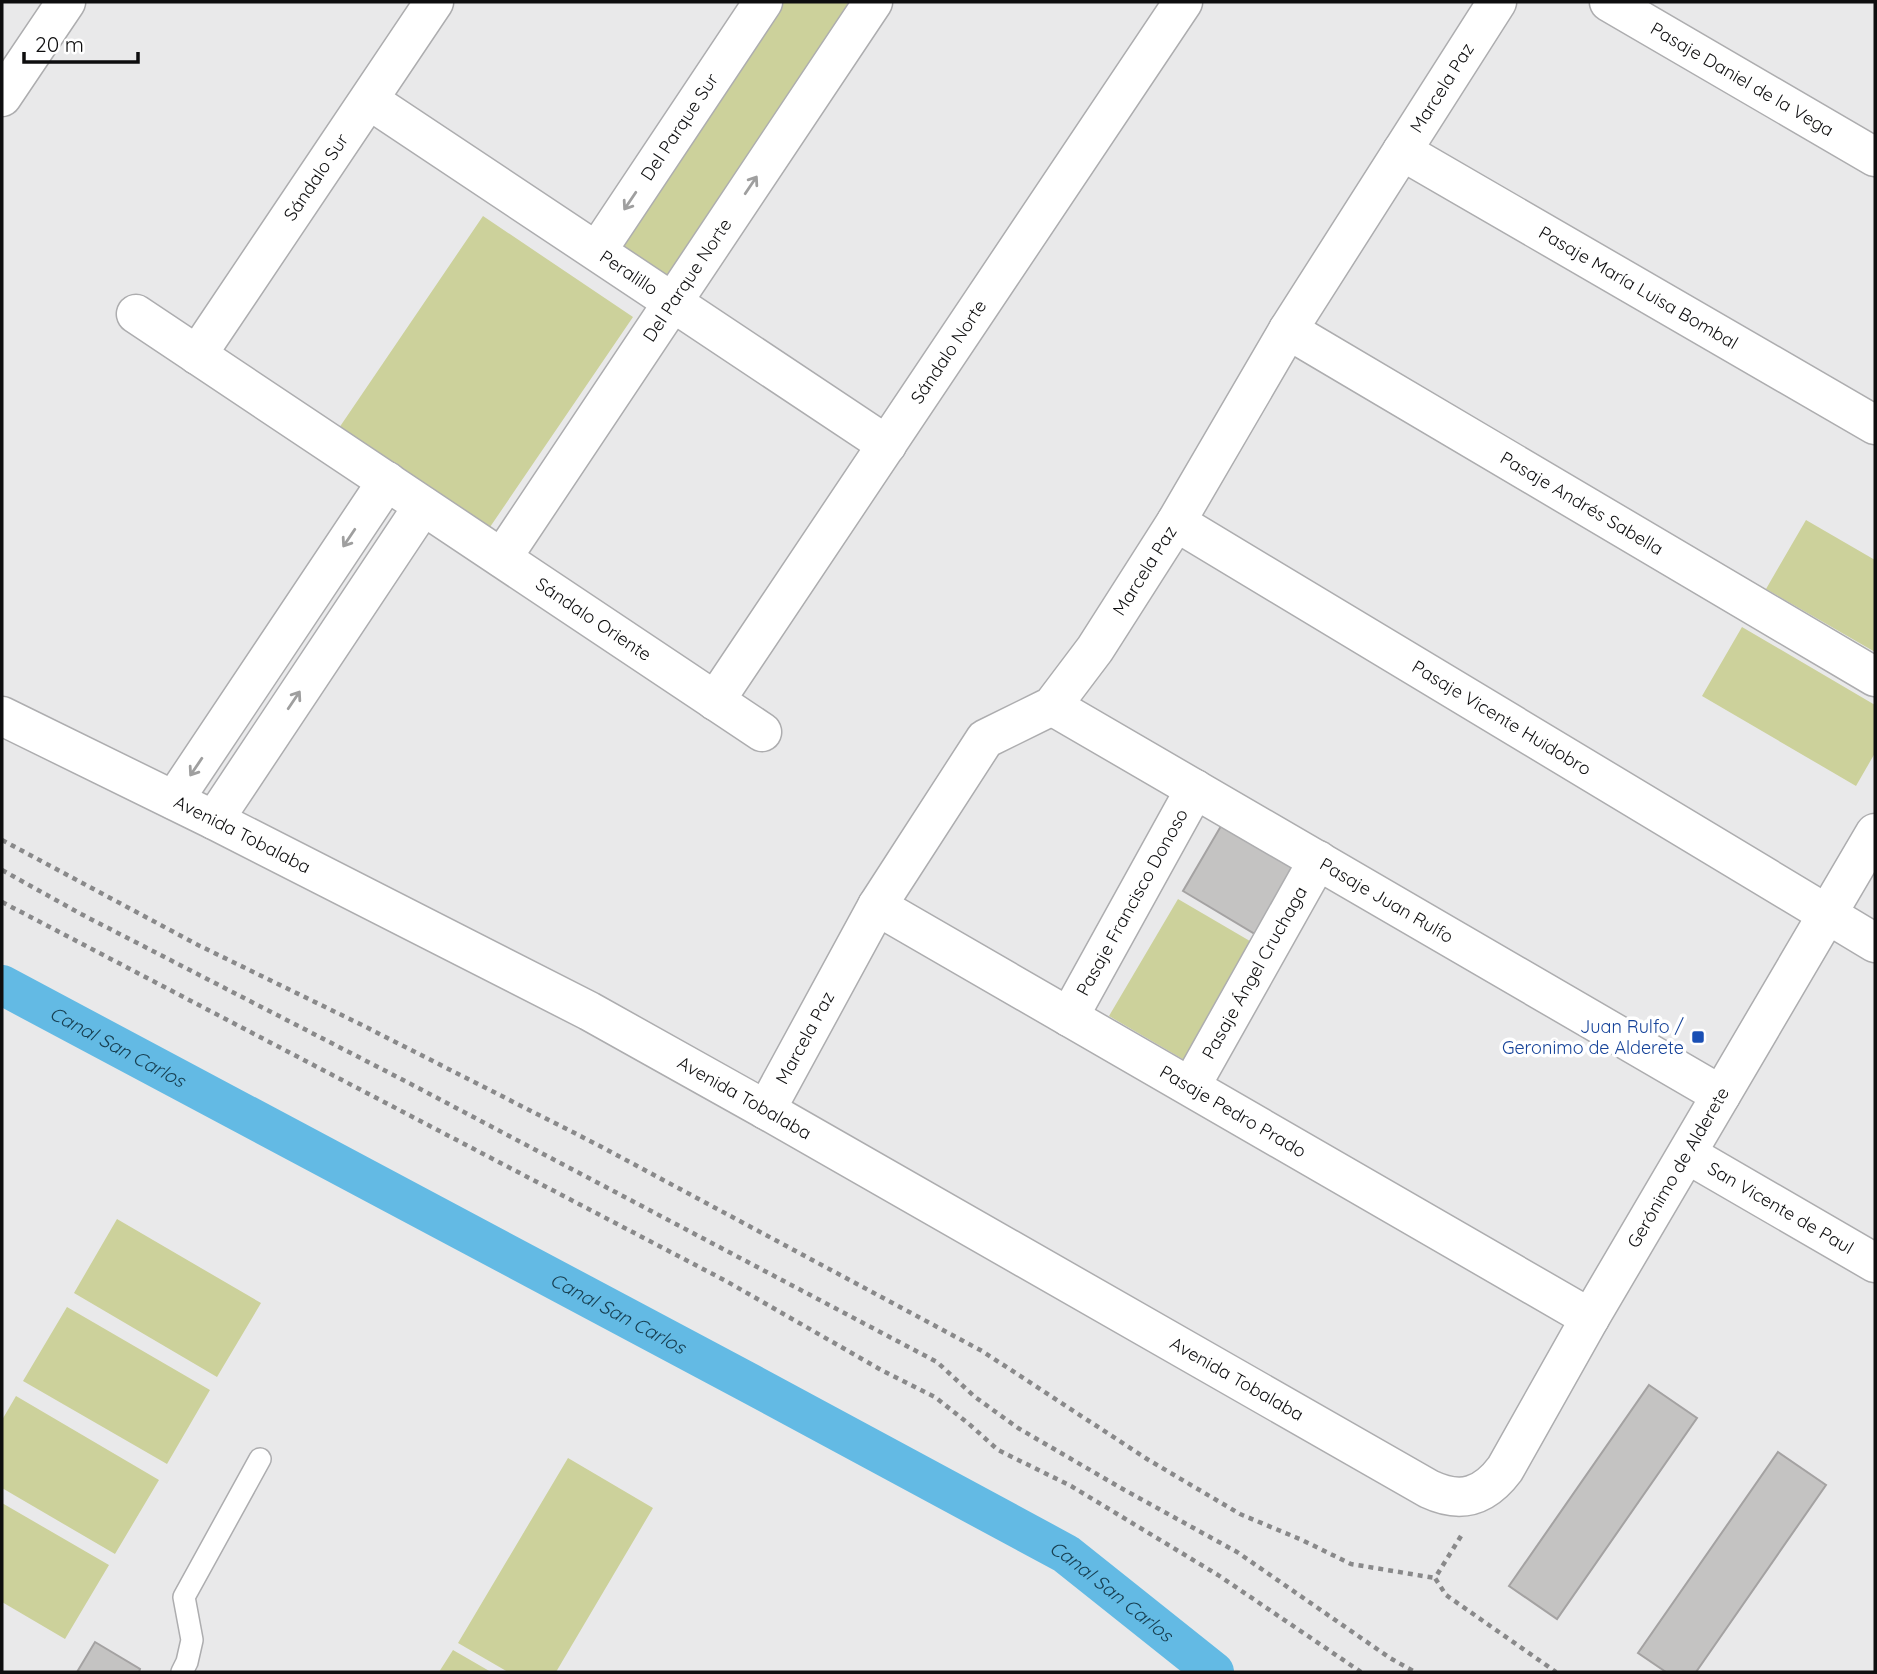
<svg xmlns="http://www.w3.org/2000/svg" width="1877" height="1674" font-family="Quicksand,sans-serif">
  <rect width="100%" height="100%" fill="#e9e9ea"/>
  <path fill="#ccd19b" d="M774 2H861L667 287 608 247Z
    M483 216 633 317 488 530 339 428Z
    M1806 520 1875 560V652L1766 589Z
    M1742 627 1875 705V753L1856 786 1702 696Z
    M1178 899 1255 944 1186 1061 1109 1016Z
    M117 1219 261 1303 217 1377 74 1293Z
    M67 1307 210 1390 167 1464 23 1381Z
    M16 1396 159 1480 115 1554 2 1488V1420Z
    M568 1458 653 1508 556 1672H508L458 1643Z
    M2 1503 109 1565 65 1639 2 1602Z
    M453 1650 491 1672H439Z"/>
  <g fill="none" stroke-linecap="round" stroke-linejoin="round">
    <path stroke="#63bae4" stroke-width="40" id="s1" d="M2 985 751 1384 1066 1554 1214 1672"/>
  </g>
  <path fill="#c4c3c2" stroke="#a4a2a2" stroke-width="2" d="M1221 826 1303 874 1265 940 1183 891Z
    M1649 1385 1697 1418 1557 1619 1509 1586Z
    M1778 1452 1826 1485 1696 1672H1666L1638 1653Z
    M95 1642 140 1669 139 1672H77Z"/>
  <g fill="none" stroke-linecap="round" stroke-linejoin="round">
    <g stroke="#adadaf" stroke-width="24">
      <path id="service" d="M182 1672 187 1662 192 1640 184 1597 260 1459"/>
    </g>
    <g stroke="#adadaf" stroke-width="41">
      <g id="minor">
        <path id="s2" d="M1609 2 1875 157"/>
        <path d="M2 97 66 2"/>
        <path id="s3" d="M369 100 887 445"/>
        <path id="s4" d="M1402 151 1875 425"/>
        <path id="s5" d="M597 251 763 2"/>
        <path id="s6" d="M136 314 762 732"/>
        <path id="s7" d="M1288 330 1875 677"/>
        <path id="s8" d="M197 355 434 2"/>
        <path id="s9" d="M1176 522 1875 943"/>
        <path id="s10" d="M502 558 873 2"/>
        <path id="s11" d="M715 701 1183 2"/>
        <path id="s12" d="M1052 706 1721 1095"/>
        <path id="s13" d="M2 716 214 820 589 1011 766 1110 1429 1489C1461 1504 1484 1497 1505 1469L1590 1318 1875 833"/>
        <path d="M174 800 387 481"/>
        <path d="M214 820 423 506"/>
        <path id="s14" d="M877 906 1590 1318"/>
        <path id="s15" d="M1069 1017 1195 789"/>
        <path id="s16" d="M1191 1086 1318 860"/>
        <path id="s17" d="M766 1110 877 906 985 739 1052 706 1095 649 1176 522 1288 330 1497 2"/>
        <path id="s18" d="M1687 1154 1875 1263"/>
      </g>
    </g>
    <path stroke="#89898a" stroke-width="4.5" stroke-dasharray="5 5" stroke-linecap="butt" d="M2 840 198 945 360 1024 598 1145 982 1351 1147 1459 1240 1514 1302 1540 1351 1564 1435 1578
      M2 870 81 914 407 1082 937 1362 975 1397 1018 1428 1121 1488 1237 1552 1390 1658 1415 1672
      M2 902 726 1281 883 1371 935 1397 969 1424 998 1450 1071 1486 1218 1575 1361 1672
      M1461 1536 1435 1578 1446 1595 1556 1672"/>
    <use href="#service" stroke="#fff" stroke-width="21"/>
    <use href="#minor" stroke="#fff" stroke-width="38"/>
  </g>
  <defs><path id="oneway-shaft" d="M-6 0H5M1.5-3L5.5 0L1.5 3" fill="none" stroke-width="1.6" stroke-linecap="round" stroke-linejoin="round" transform="scale(1.75)"/></defs>
  <g stroke="#9f9f9f">
    <use href="#oneway-shaft" transform="translate(751 185) rotate(-56)"/>
    <use href="#oneway-shaft" transform="translate(630 201) rotate(124)"/>
    <use href="#oneway-shaft" transform="translate(349 538) rotate(124)"/>
    <use href="#oneway-shaft" transform="translate(294 700) rotate(-56)"/>
    <use href="#oneway-shaft" transform="translate(196 767) rotate(124)"/>
  </g>
  <rect fill="#1a4fb4" stroke="#fff" stroke-width="2.5" x="1691" y="1030" width="14" height="14" rx="3.5"/>
  <g text-anchor="middle" stroke-width="7" stroke-linejoin="round" paint-order="stroke">
    <g font-size="18" fill="#0e0e0f" stroke="#fff">
      <text dy="6" stroke="none"><textPath href="#s2" startOffset="154">Pasaje Daniel de la Vega</textPath></text>
      <text dy="6" stroke="none"><textPath href="#s17" startOffset="1237">Marcela Paz</textPath></text>
      <text dy="6" stroke="none"><textPath href="#s5" startOffset="149">Del Parque Sur</textPath></text>
      <text dy="6" stroke="none"><textPath href="#s8" startOffset="214">Sándalo Sur</textPath></text>
      <text dy="6" stroke="none"><textPath href="#s3" startOffset="312">Peralillo</textPath></text>
      <text dy="6" stroke="none"><textPath href="#s10" startOffset="334">Del Parque Norte</textPath></text>
      <text dy="6" stroke="none"><textPath href="#s4" startOffset="273">Pasaje María Luisa Bombal</textPath></text>
      <text dy="6" stroke="none"><textPath href="#s11" startOffset="420">Sándalo Norte</textPath></text>
      <text dy="6" stroke="none"><textPath href="#s7" startOffset="341">Pasaje Andrés Sabella</textPath></text>
      <text dy="6" stroke="none"><textPath href="#s17" startOffset="670">Marcela Paz</textPath></text>
      <text dy="6" stroke="none"><textPath href="#s6" startOffset="550">Sándalo Oriente</textPath></text>
      <text dy="6" stroke="none"><textPath href="#s9" startOffset="380">Pasaje Vicente Huidobro</textPath></text>
      <text dy="6" stroke="none"><textPath href="#s13" startOffset="268">Avenida Tobalaba</textPath></text>
      <text dy="6" stroke="none"><textPath href="#s12" startOffset="387">Pasaje Juan Rulfo</textPath></text>
      <text dy="6" stroke="none"><textPath href="#s15" startOffset="131">Pasaje Francisco Donoso</textPath></text>
      <text dy="6" stroke="none"><textPath href="#s16" startOffset="130">Pasaje Ángel Cruchaga</textPath></text>
      <text dy="6" stroke="none"><textPath href="#s17" startOffset="82">Marcela Paz</textPath></text>
      <text dy="6" stroke="none"><textPath href="#s13" startOffset="835">Avenida Tobalaba</textPath></text>
      <text dy="6" stroke="none"><textPath href="#s14" startOffset="411">Pasaje Pedro Prado</textPath></text>
      <text dy="6" stroke="none"><textPath href="#s13" startOffset="2058">Gerónimo de Alderete</textPath></text>
      <text dy="6" stroke="none"><textPath href="#s18" startOffset="108">San Vicente de Paul</textPath></text>
      <text dy="6" stroke="none"><textPath href="#s13" startOffset="1402">Avenida Tobalaba</textPath></text>
    </g>
    <g font-size="18" fill="#164399" stroke="#fff" text-anchor="end">
      <text x="1684" y="1033">Juan Rulfo /<tspan x="1684" dy="21">Geronimo de Alderete</tspan></text>
    </g>
    <g font-size="19" font-style="italic" fill="#173e50" stroke="#fff">
      <text dy="7" stroke="none"><textPath href="#s1" startOffset="131">Canal San Carlos</textPath></text>
      <text dy="7" stroke="none"><textPath href="#s1" startOffset="698">Canal San Carlos</textPath></text>
      <text dy="7" stroke="none"><textPath href="#s1" startOffset="1265">Canal San Carlos</textPath></text>
    </g>
  </g>
  <rect width="1877" height="1674" fill="none" stroke="#0e0e0f" stroke-width="7"/>
  <path d="M24 52v10h114v-10" fill="none" stroke="#0e0e0f" stroke-width="3.5"/>
  <text x="35" y="52" font-size="21" fill="#0e0e0f" stroke="#ffffff" stroke-width="5" paint-order="stroke">20 m</text>
</svg>
